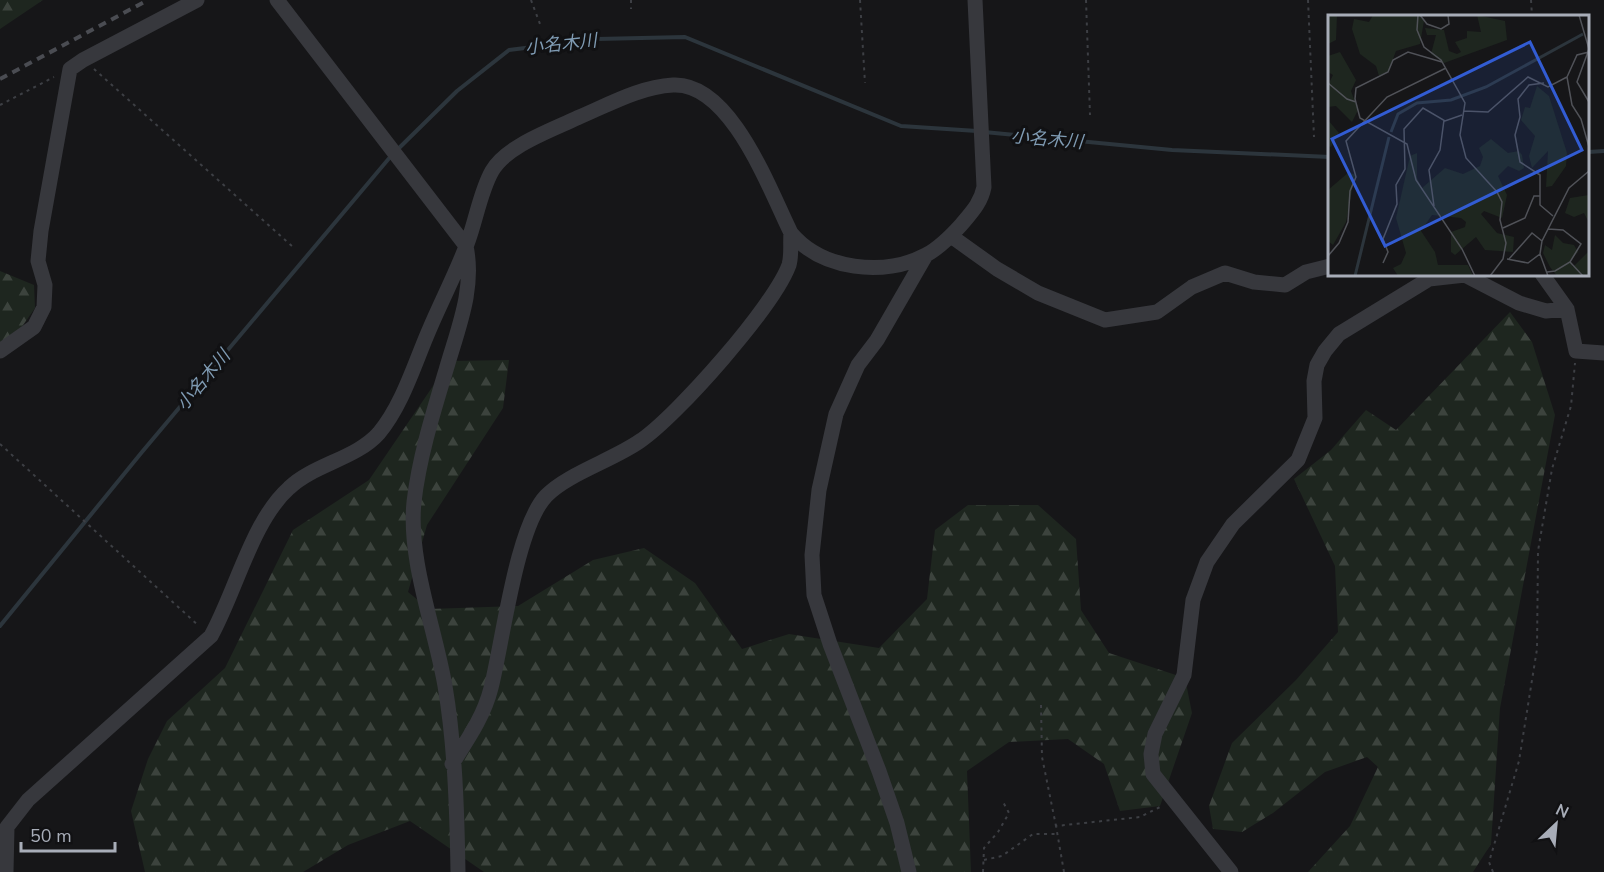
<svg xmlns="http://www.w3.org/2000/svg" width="1604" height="872" font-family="'Nunito Sans','Noto Sans JP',sans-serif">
  <defs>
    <pattern id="forest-firs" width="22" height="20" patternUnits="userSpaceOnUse" patternTransform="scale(1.5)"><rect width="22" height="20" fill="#1e261f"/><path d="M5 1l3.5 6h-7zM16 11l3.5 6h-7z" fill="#3c433d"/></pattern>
  </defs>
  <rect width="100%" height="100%" fill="#161618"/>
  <path fill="url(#forest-firs)" d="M0 0H43L0 29Z
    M0 271 34 285 35 308 0 358Z
    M1510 312 1532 342 1555 415 1500 708 1491 844 1473 872H1308L1350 826 1378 767 1367 757 1325 772 1273 813 1242 832 1213 829 1209 806 1232 743 1296 680 1338 632 1335 566 1294 479 1331 450 1366 410 1396 430Z
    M509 360 503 408 427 525 408 592 429 609 518 606 593 560 644 548 695 583 742 649 789 634 879 648 927 599 935 530 968 505H1038L1076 539 1081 610 1109 653 1185 678 1192 713 1160 806 1120 811 1104 764 1068 739 1009 742 967 771 971 872H484L410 821 348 845 303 872H145L131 811 148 759 167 721 225 668 293 530 369 480 450 361Z"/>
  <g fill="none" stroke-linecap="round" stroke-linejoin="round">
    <path stroke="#2c353c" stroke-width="4" d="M984 132 1172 150 1330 157
      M396 151 457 91 509 50 597 39 685 37 901 126 977 131
      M1588 152 1604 151
      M0 626 142 452 391 156"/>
    <path stroke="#3d3f44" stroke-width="2" stroke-dasharray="3 4.5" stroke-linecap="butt" d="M531 0 540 24
      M631 0V9
      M860 0 865 83
      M1086 0 1090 115
      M1308 0 1314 137
      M1531 0 1532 16
      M94 69 293 247
      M0 105 54 77
      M0 444 199 626
      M1041 705 1042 757 1056 826
      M984 860 1002 856 1033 834H1057
      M983 872 984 848 998 832 1009 813 1002 800
      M1064 872 1056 826 1140 817 1160 807
      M1493 872 1489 862 1519 761 1537 649 1538 551 1552 469 1571 406 1575 363"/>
    <path stroke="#37383d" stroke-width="15" d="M277 0 466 246C475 289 458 328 446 370 433 413 419 458 414 502 408 560 435 628 445 686 455 745 457 811 458 872
      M951 236 997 269 1038 293 1105 320 1157 312 1192 287 1225 273 1254 282 1285 285 1306 272 1330 266
      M1542 274 1567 309 1576 351 1604 353
      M0 351 34 327 44 307 45 285 38 261 41 231 70 69 83 60 197 0
      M452 764C468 739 484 716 491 688 503 641 516 528 546 496 567 474 613 460 640 441 677 416 774 306 789 265 792 255 790 243 791 233
      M6 872 7 827 28 800 211 636C236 591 252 521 289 488 314 464 356 459 379 433 403 404 415 362 430 328 442 300 456 273 467 244 476 221 480 192 492 171 506 146 552 130 577 118 608 105 639 87 673 85 731 82 770 191 791 233 822 270 884 277 926 255 939 248 951 236 961 225 971 213 981 203 984 187L975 0
      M909 872 897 823 879 771 830 644 814 595 812 555 819 490 836 414 858 365 877 340 926 255
      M1231 872 1153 774 1151 754 1155 734 1184 675 1193 600 1207 562 1233 524 1298 460 1315 418 1314 381 1317 365 1325 351 1339 334 1429 279 1465 275 1519 303 1546 311 1567 309"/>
    <path stroke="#4a4c52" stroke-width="4" stroke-dasharray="8 6" stroke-linecap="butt" d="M0 79 148 0"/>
  </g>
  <g text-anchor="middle" stroke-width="6" stroke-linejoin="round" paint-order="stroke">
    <g font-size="18" font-style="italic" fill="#7f9bb3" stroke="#111113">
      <text transform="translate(561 44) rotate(-6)" y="6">小名木川</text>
      <text transform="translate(1047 139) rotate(5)" y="6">小名木川</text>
      <text transform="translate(203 380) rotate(-50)" y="6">小名木川</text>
    </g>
  </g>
  <g transform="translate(1328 15)">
    <rect width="261" height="261" fill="#161618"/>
    <path d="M0 0H9L8 25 0 29ZM45 0H91L96 6 92 29 68 36 60 57 51 61 48 51 32 39 24 14 26 4 41 7ZM149 0 177 6 179 25 116 48 103 39 108 20H99L97 13 116 15 121 36 129 39 133 37 127 27 139 23V16L153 17ZM12 37 28 65 23 76 30 95 24 107 8 91 0 92V70L5 60 0 57V41ZM209 71 221 81 239 138 238 151 224 171 218 172 220 136 204 153 201 141 207 121 193 105 197 92 202 93ZM0 105 11 118 3 132 0 131ZM163 124 180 138 191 136 194 140 196 153 191 156 180 151 170 161 179 180 174 203 156 196 153 199 169 218 186 222 185 237 157 235 148 222 127 240 123 237V217L137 212 138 207 133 203 104 200 93 216 107 237 110 250H140L145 261H70L65 253 73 249 78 238 68 203 82 141 89 138V163L94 173 117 153 135 159 152 151 155 142 151 133ZM21 157 27 160 18 207 5 230 0 226V175ZM261 180V208L256 198 246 202 237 198 242 183ZM227 220 235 228 246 230 250 237 242 245 245 252 261 236V261H229L222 252 215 238 217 230 224 235Z" fill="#1e261f"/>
    <path fill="none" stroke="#2c353c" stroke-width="3" d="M63 117 70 99 89 88 123 85 158 72 255 19M27 261 61 122"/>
    <path fill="none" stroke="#505258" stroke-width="1.5" d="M90 0 89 15 96 32 113 45 137 88 132 120 138 143 169 177 174 187 172 205 178 228 175 244 162 261M92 0 99 9 113 14 121 9 120 0M251 0 261 34 249 67 261 87M261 37 249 40 239 62 244 90 253 104 261 132M114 47 80 37 65 45 60 57 28 73 27 84 32 103 79 129 88 165 134 234 147 261M0 68 19 84 28 87M216 68 201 70 190 84 192 102 187 120 192 147 212 160V190L225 201M136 96 160 97 200 62 220 72 239 62M106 191 101 155 112 135 116 105M175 213 197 203 206 181H212M0 241 11 228 20 207 22 176 28 162 18 126 59 82 118 53M179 244 200 248 212 239M181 244 204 218 214 226M242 247 255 261M55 248 60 237 55 224 69 189 68 170 77 154 76 114 95 93 117 106 134 100M219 257 227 256 242 247 253 229 235 215 220 214M220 261 212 239 214 226 241 173 261 156"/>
    <path fill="#325cd3" fill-opacity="0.15" stroke="#325cd3" stroke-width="3" d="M202 27 254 135 57 231 4 124Z"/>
    <rect width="261" height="261" fill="none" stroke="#a8adb8" stroke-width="3"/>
  </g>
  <g transform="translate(1556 824) rotate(26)" stroke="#111113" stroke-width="4.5" paint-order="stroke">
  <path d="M0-4.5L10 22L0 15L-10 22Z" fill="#a8adb8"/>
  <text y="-9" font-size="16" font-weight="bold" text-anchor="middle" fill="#a8adb8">N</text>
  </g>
  <path d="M21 842v9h94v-9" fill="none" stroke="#a8adb8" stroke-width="3"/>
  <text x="30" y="842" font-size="18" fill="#a8adb8" stroke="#111113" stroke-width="4.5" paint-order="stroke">50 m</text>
</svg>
